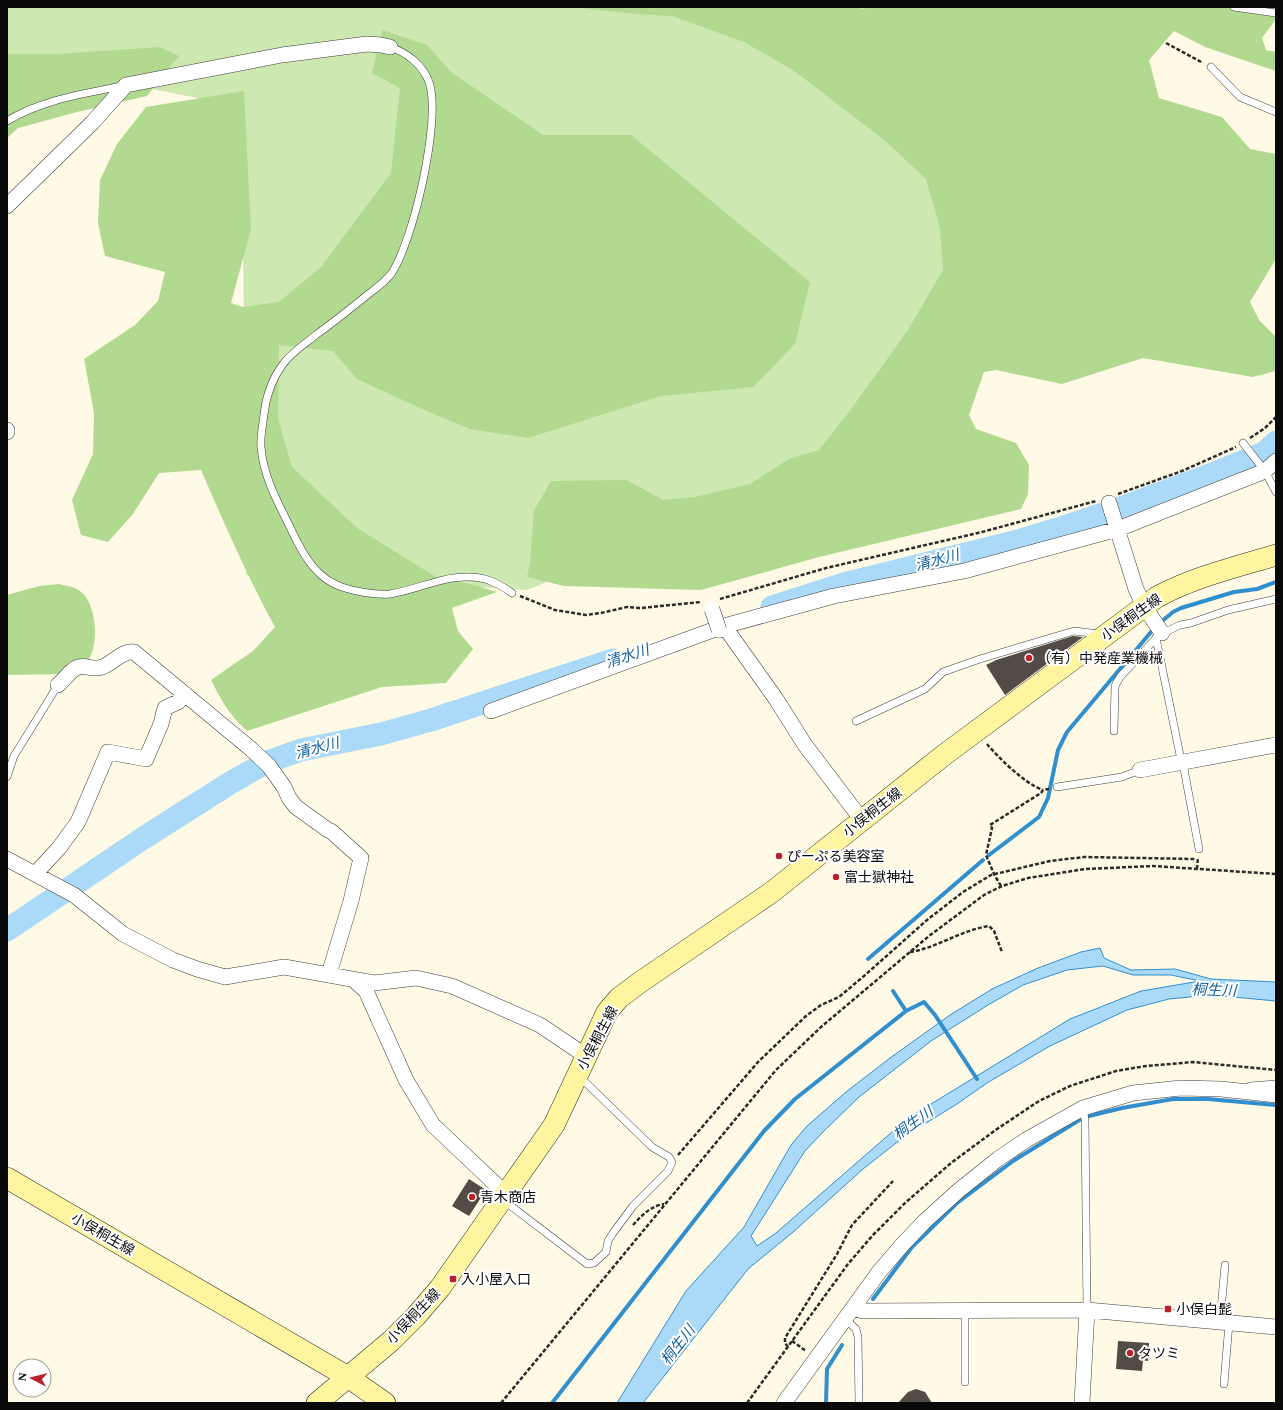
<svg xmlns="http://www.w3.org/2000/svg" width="1283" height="1410" font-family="Spectral,'Noto Sans JP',serif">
  <rect width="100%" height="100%" fill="#fffae6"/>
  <path fill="#cde8b1" d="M7 7H874L978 201 943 299 832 474 689 524 527 590 246 575 242 107 72 73 7 138Z"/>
  <path fill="#b1d990" d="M572 7H859L862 10 867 7H1276V19L1262 38 1266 50 1276 52V71L1205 47 1174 31 1149 60 1159 98 1222 117 1250 149 1276 154V259L1250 302 1259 320 1276 337V371L1253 377 1143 358 1062 384 996 370 984 372 969 415 976 429 1016 443 1029 465 1028 494 1021 509 819 557 701 590 564 586 527 577 530 563 534 511 551 481 627 480 663 500 695 497 750 484 789 459 819 450 849 412 908 330 943 270 940 228 926 179 883 139 793 70 744 42 672 16 637 14Z
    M382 30 427 45 451 72 543 135H631L810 282 795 344 753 387 661 396 528 438 470 429 429 412 357 379 333 351 279 345 278 419 292 467 357 528 436 577 474 585 497 592 452 608 458 631 473 649 446 683 382 687 247 731C229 714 222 702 211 680L253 651 275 627C247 576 224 523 201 470L159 473 133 514 108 542 81 535 72 500 93 454 94 413 84 359 135 325 158 301 165 272 105 256 98 223 100 180 117 144 146 107 244 91 251 229 231 303 243 307 279 302 321 267 391 173 400 88 372 73Z
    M160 47 179 56 147 96 77 112 18 128 7 138V54H58Z
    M59 584C67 586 73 586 80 591 96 603 99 640 90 657 88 662 80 668 74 671 61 676 23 674 7 675V595L39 586Z"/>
  <path fill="#aadaf7" stroke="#318fce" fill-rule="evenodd" d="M1100 948 1104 958 1131 970 1175 969 1211 979 1276 982V1001L1211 995 1169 999 1127 1010 1050 1046 987 1083 957 1104 905 1136 863 1169 792 1233 748 1269 643 1403H617L686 1291 744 1227 791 1145 807 1126 846 1092 890 1058 950 1015 992 989 1038 968 1081 952ZM1103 966 1133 975H1171L1200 981 1141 991 1070 1019 908 1118 776 1233 757 1246 751 1236 805 1151 822 1133 859 1097 931 1041 988 1005 1023 985 1067 970Z"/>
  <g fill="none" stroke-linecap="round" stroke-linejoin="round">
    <path stroke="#318fce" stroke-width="4" d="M1161 622 1173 612 1181 608 1234 592 1257 589 1276 582
      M989 855 1039 817 1048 798 1058 750 1067 732 1151 632
      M868 959 983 860
      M906 1011 924 1002 935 1015 977 1079
      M873 1299 912 1247 957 1203 1013 1161 1081 1119 1089 1116 1122 1108 1173 1099H1208L1276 1105
      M552 1403 764 1131 795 1099 906 1011 893 991
      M826 1403 827 1369 842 1345"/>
    <path stroke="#aadaf7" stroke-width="23" d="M772 607 844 584 1018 541 1064 527 1115 510 1215 473 1264 453 1276 442
      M7 930 142 839 230 783 267 762 301 750 381 734 431 720 613 660"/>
  </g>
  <path fill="#524b46" d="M1073 636 1083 637 1005 695 986 665 996 660Z
    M469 1179 486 1190 469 1216 452 1206Z
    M1118 1341 1149 1343 1148 1361 1143 1360 1142 1371 1116 1369Z
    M916 1389 925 1392 932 1403H898L908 1392Z"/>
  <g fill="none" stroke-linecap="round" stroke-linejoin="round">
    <g stroke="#3c3c3c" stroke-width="8">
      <path id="lane" d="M1234 7 1276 13
        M390 47C406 52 423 65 429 82 442 118 413 243 391 274 384 283 375 289 366 296 350 309 334 322 317 334 305 344 292 352 283 364 272 379 266 397 264 414 263 425 260 436 261 447 263 475 277 501 289 525 297 542 306 561 320 574 331 584 342 588 357 591 367 593 379 595 390 594 416 590 440 577 466 577 484 576 498 583 512 593
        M1211 67 1240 97 1276 112
        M7 121C41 100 83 94 122 86
        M1243 443 1265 471 1276 492
        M1156 638 1180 755 1184 769 1199 849
        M856 721 925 689 943 672 980 659 1074 631 1099 634
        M1114 731 1115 686 1120 677 1159 635 1180 625 1191 623 1228 610 1276 599
        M7 777 14 756 58 685
        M1057 787 1122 777 1140 770
        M1250 1086 1276 1084
        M1083 1108 1085 1120 1087 1310
        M503 1200 587 1264 594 1263 606 1252 608 1241 613 1233 633 1206 668 1171 672 1162 669 1157 652 1147 579 1076
        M965 1309V1382
        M845 1319 856 1329 858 1337 859 1403
        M1220 1322 1225 1265
        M1224 1384 1229 1323"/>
    </g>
    <g stroke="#3c3c3c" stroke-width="16">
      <path id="street" d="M7 206 92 123 126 85 282 55 367 44 381 45 390 47
        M7 430V432
        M1109 503 1136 589 1144 606 1162 633
        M719 630 724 626 776 699 805 745 862 820
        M58 685C64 680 70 671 76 668 83 664 91 669 98 668 111 667 120 650 134 652L251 749 269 766 284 787 289 798 296 807 328 830 331 831 361 858 351 901 329 974
        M491 711 724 626 834 596 964 571 1118 529 1265 471 1276 461
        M1140 770 1276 745
        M7 859 74 895 123 934 173 960 197 969 225 977 284 967 374 983 416 978 452 986 540 1025 586 1056
        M35 874 59 848 78 822 108 752 146 759 161 724 165 708 178 702 185 694
        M353 979 366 991 406 1080 433 1125 506 1194
        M853 1308 863 1311 1087 1310 1276 1327
        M784 1403 879 1272 903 1244 925 1221 958 1191 998 1159 1026 1140 1083 1108 1133 1093 1181 1088 1221 1089 1276 1095
        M1082 1403 1087 1310"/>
    </g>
    <g stroke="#2b2b2b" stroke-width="22">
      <path id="secondary" d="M7 1178 348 1377 385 1403
        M317 1403 391 1341 416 1316 440 1288 554 1125 607 1012 619 998 639 983 772 892 944 755 1157 597C1194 577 1236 567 1276 555"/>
    </g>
    <path stroke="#2b2b2b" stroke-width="2.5" stroke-dasharray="4 2" stroke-linecap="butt" d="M1166 43 1203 63
      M1250 438 1265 428 1276 417
      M1118 494 1182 471 1236 447
      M520 596 555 610 586 615 601 613 627 607 641 608 701 602
      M720 599 826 568 982 532 1096 501
      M987 744C999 758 1025 784 1043 790
      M1197 869 1198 857
      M1001 886 994 874 986 855 992 828 990 825 1041 793 1043 790 1049 789
      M910 952C937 948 961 930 989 926L994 931 1002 952
      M678 1155 758 1062 806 1016 821 1005 839 997 864 976 927 920 963 892 991 875 1050 861 1084 857 1195 859
      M633 1225C642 1215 651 1206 664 1204
      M792 1341 806 1351
      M788 1347 785 1343V1338L837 1254 852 1225 893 1181
      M501 1403 776 1070 821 1027 929 936 984 895 1002 886 1028 878 1085 869 1153 866 1276 874
      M747 1403 848 1264 873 1235 905 1203 951 1163 997 1129 1039 1101 1070 1086 1116 1071 1146 1066 1193 1062 1276 1070"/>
    <use href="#lane" stroke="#fff" stroke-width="7"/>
    <use href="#street" stroke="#fff" stroke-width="15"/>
    <use href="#secondary" stroke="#fff5a1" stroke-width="21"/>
    <g stroke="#3c3c3c" stroke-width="16" stroke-linecap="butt">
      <path id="street-bridge" d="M712 609 719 630"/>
    </g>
    <use href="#street-bridge" stroke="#fff" stroke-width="15"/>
  </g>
  <g fill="#ba2128" stroke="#fff" stroke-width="1.5">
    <circle cx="1029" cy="658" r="4"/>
    <circle cx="779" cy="856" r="4"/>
    <circle cx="836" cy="877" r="4"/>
    <circle cx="472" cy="1197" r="4"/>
    <rect x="449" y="1275" width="8" height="8" rx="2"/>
    <rect x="1164" y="1305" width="8" height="8" rx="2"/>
    <circle cx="1130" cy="1353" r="4"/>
  </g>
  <g text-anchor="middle" stroke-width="4" stroke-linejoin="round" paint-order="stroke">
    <g font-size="14" fill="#090909" stroke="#fff">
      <text transform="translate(1131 617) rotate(-35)" y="5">小俣桐生線</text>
      <text transform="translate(872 812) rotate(-38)" y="5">小俣桐生線</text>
      <text transform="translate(597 1038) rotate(-62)" y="5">小俣桐生線</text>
      <text transform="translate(103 1234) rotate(30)" y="5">小俣桐生線</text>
      <text transform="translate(413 1316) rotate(-46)" y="5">小俣桐生線</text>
    </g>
    <g font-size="14" fill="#090909" stroke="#fff" text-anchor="start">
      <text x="1037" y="663">（有）中発産業機械</text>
      <text x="787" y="861">ぴーぷる美容室</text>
      <text x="844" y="882">富士獄神社</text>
      <text x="480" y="1202">青木商店</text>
      <text x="461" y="1284">入小屋入口</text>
      <text x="1176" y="1314">小俣白髭</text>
      <text x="1138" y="1358">タツミ</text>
    </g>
    <g font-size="15" font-style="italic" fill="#135f9b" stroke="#fff">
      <text transform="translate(937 560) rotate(-15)" y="5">清水川</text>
      <text transform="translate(627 656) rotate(-18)" y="5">清水川</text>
      <text transform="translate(317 748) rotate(-15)" y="5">清水川</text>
      <text transform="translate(1214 990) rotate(2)" y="5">桐生川</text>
      <text transform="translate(913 1123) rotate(-36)" y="5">桐生川</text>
      <text transform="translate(678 1345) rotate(-52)" y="5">桐生川</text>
    </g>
  </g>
  <rect width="1283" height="1410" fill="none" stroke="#090909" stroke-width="16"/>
  <g transform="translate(32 1378) rotate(277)"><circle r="19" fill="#ffffff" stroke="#9d9d9d"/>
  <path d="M0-3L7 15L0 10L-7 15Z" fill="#ba2128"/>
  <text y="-6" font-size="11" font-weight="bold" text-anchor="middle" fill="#090909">N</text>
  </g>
</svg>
